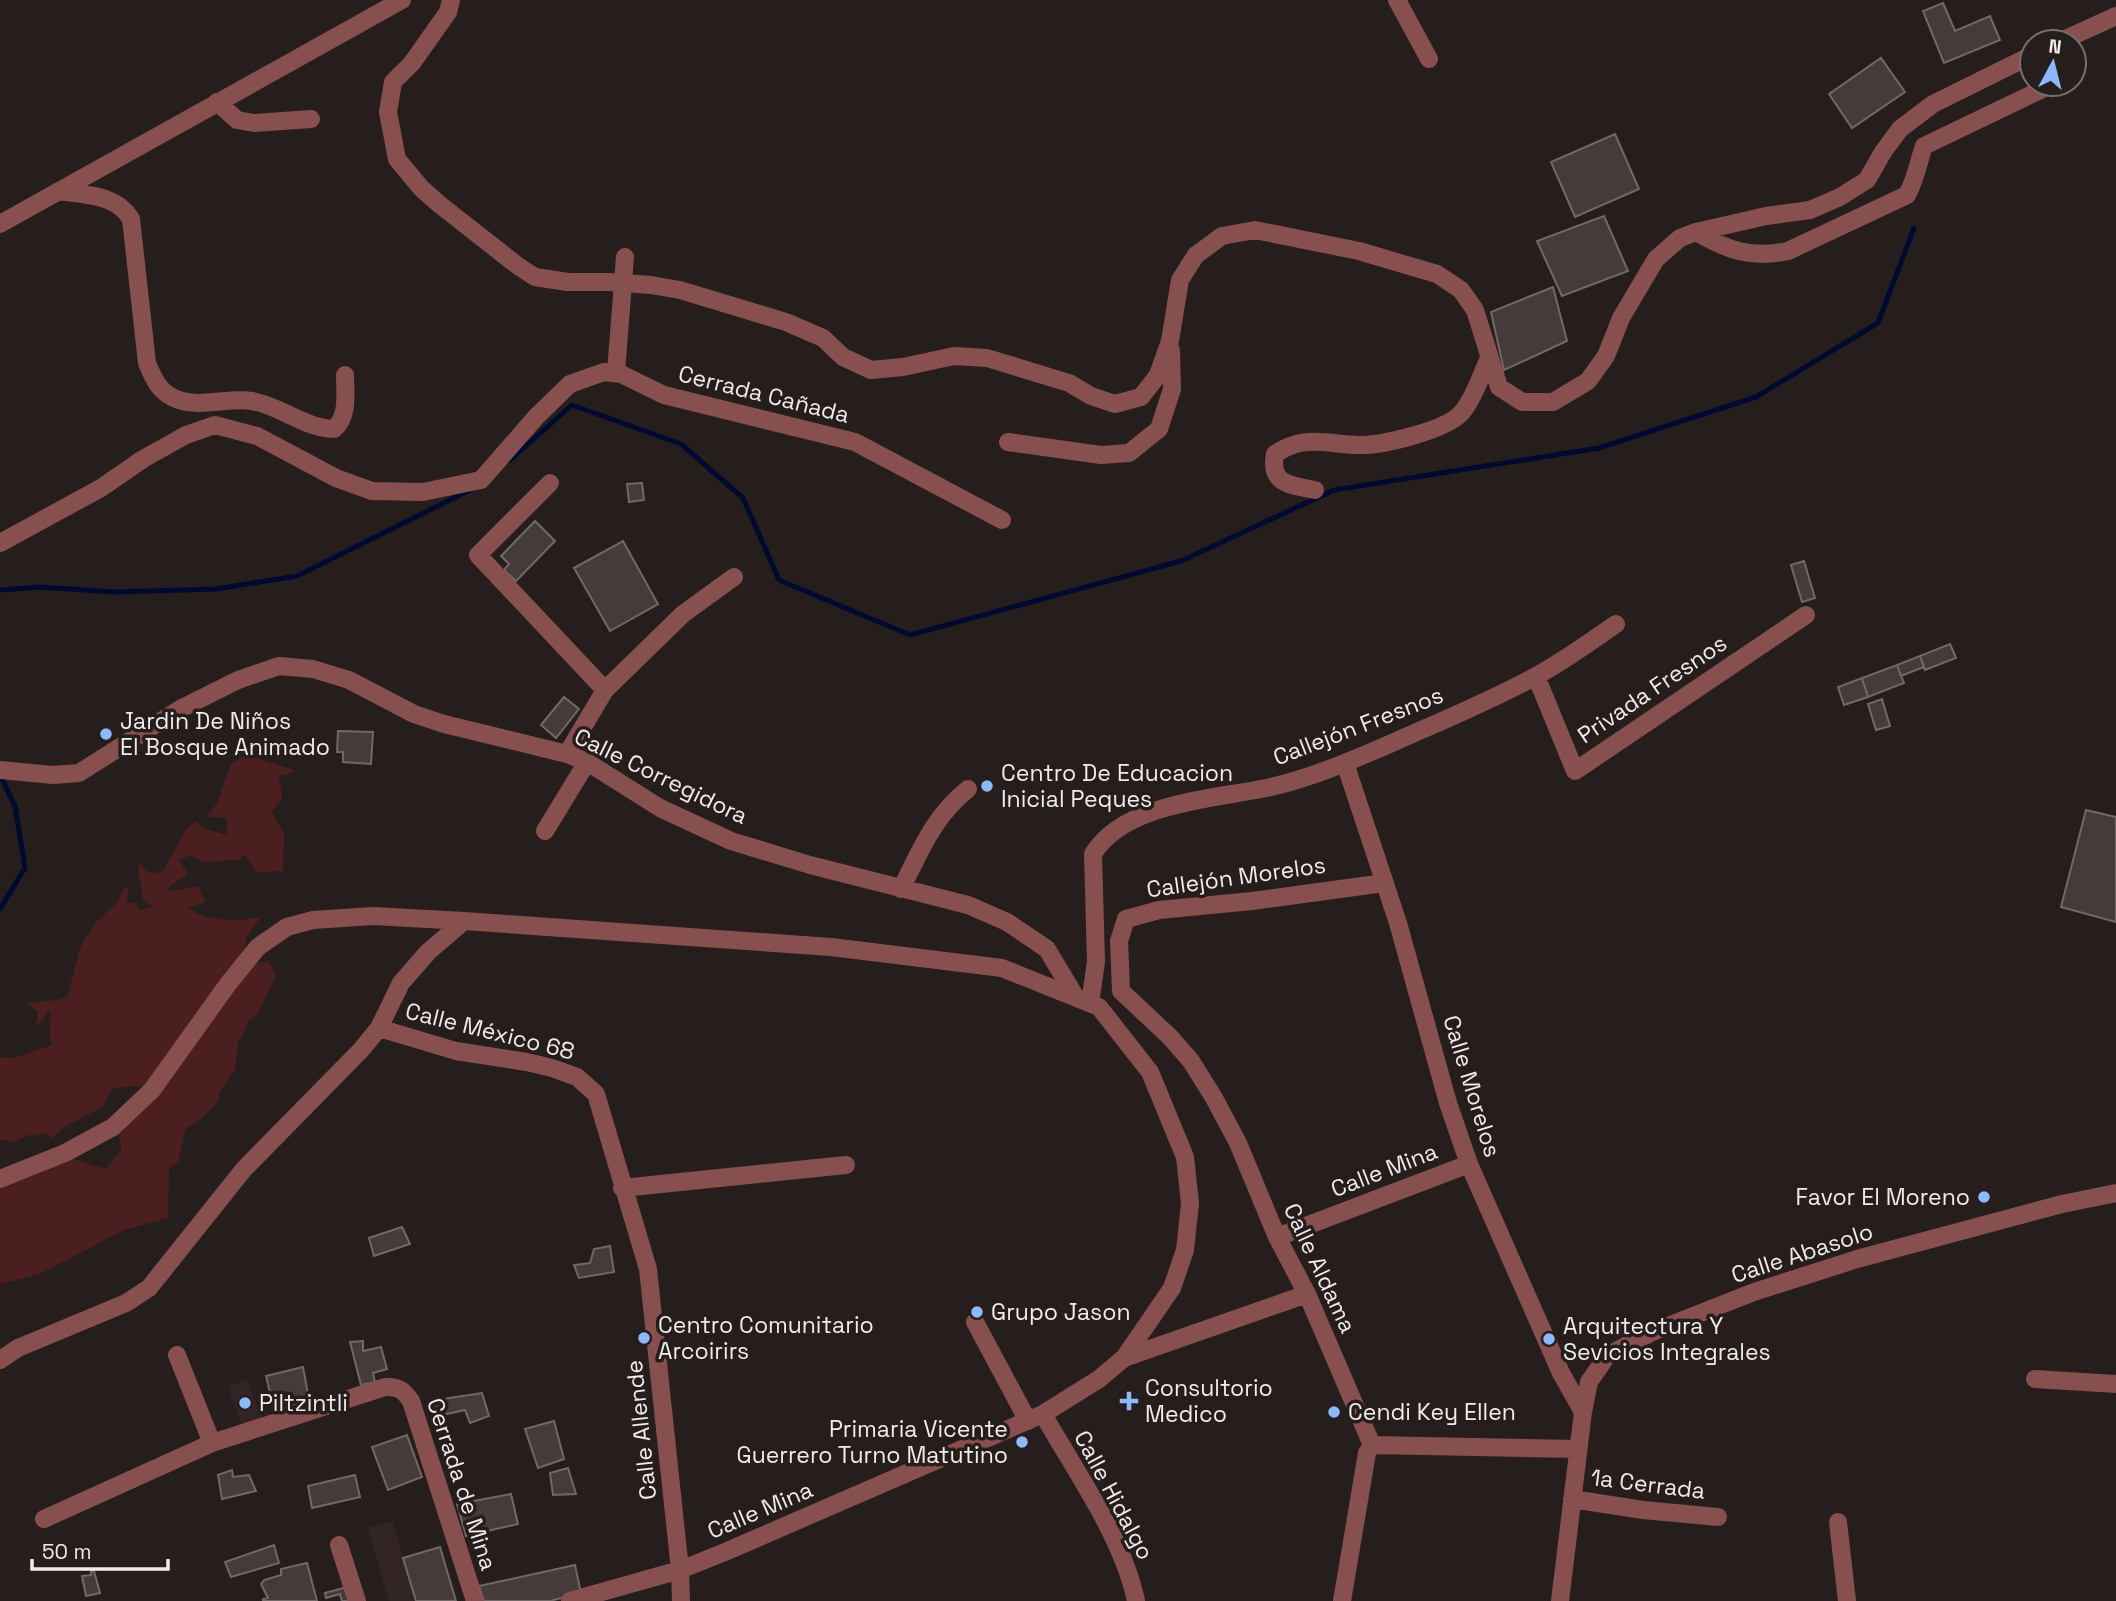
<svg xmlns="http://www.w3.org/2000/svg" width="2116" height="1601" font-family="'Space Grotesk',sans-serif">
  <rect width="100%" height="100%" fill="#261e1d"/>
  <path fill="#342525" d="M246 1379 263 1419 242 1426 228 1387Z
    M393 1521 415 1601H389L368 1528Z"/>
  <path fill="#4b1e1f" d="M247 753 264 761 292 769 295 772 279 776 282 798 272 812 284 834 283 871 256 872 244 854 238 860 202 862 192 855 179 860 188 874 170 886 167 892 198 886 205 902 188 908C208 922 239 922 261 917L246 938 245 954 224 973 229 987 243 966 268 961 276 975 258 1014 249 1020 238 1044 235 1069 220 1092 219 1100 204 1116 186 1129 178 1162 169 1169 168 1218 124 1230 40 1274 0 1284V1186L44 1151 106 1169 122 1149 118 1129 149 1087 133 1086 113 1088 102 1107 66 1126 52 1138 44 1133 36 1136 28 1135 14 1142 0 1140V1057L15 1058 52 1045C46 1030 54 1020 49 1010L42 1021 36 1024 38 1012 27 1004C41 999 53 1003 67 997L80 948 95 923 118 902 123 889 129 886 127 903H135L139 910 153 907 143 900 138 869 140 863 147 872 162 873 187 828 196 822 206 829 227 835V818L206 817 217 803 231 764Z"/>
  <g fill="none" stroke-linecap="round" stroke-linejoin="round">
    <path stroke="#000930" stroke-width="5" d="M510 460 572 405 681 444 743 498 779 580 910 635 1181 561 1334 490 1599 448 1756 397 1878 323 1914 228
      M0 590 39 587 114 592 216 589 297 576 472 489
      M0 775 15 806 25 868 0 909"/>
  </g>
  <path fill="#453b3b" stroke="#726867" stroke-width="2" d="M1943 3 1955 31 1990 16 2000 40 1944 63 1923 11Z
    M1881 58 1905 92 1852 128 1829 94Z
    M1615 134 1639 189 1575 217 1551 162Z
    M1604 216 1628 271 1562 296 1537 241Z
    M1553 287 1567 341 1504 370 1491 312Z
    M642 483 644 500 629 502 627 484Z
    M535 521 555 541 516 581 504 570 509 564 501 556Z
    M623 541 658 604 610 631 574 568Z
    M1804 561 1815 598 1802 602 1791 565Z
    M1950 644 1956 658 1925 670 1920 656Z
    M1920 656 1924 667 1901 676 1897 665Z
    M1897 665 1904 683 1868 697 1862 678Z
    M1862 678 1868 697 1844 705 1838 687Z
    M564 697 579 709 556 738 541 725Z
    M1882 699 1890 726 1876 730 1868 704Z
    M338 731 373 732 371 764 343 762V752H337Z
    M2086 810 2116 817V922L2061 907Z
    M402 1227 410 1244 374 1256 369 1238Z
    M610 1246 614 1272 579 1278 574 1265 590 1263 594 1249Z
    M363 1341V1351L381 1347 387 1369 373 1373 375 1382 361 1385 350 1342Z
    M303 1367 309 1400 274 1410 266 1376Z
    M482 1393 489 1416 470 1423 465 1410 433 1417 429 1401Z
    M554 1421 564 1459 538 1468 525 1429Z
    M407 1435 422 1477 388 1490 372 1447Z
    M568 1468 576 1494 553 1495 550 1473Z
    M232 1470 233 1477 249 1475 256 1491 222 1499 218 1475Z
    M355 1475 360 1497 312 1508 308 1486Z
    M511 1494 518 1524 466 1536 457 1504Z
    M274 1545 279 1563 231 1577 225 1562Z
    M440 1547 456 1601H416L403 1558Z
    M307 1563 317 1601H263V1599L268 1598 261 1584 264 1580 281 1575V1569Z
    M575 1565 581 1593 550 1601H484L479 1586Z
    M91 1571H94L100 1593 86 1596 82 1576 91 1575Z
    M347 1587 350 1601H342L340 1594 326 1598 325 1593Z"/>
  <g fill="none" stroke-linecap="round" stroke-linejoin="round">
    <path stroke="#87504f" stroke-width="18" d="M451 0 448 12 412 63 393 82 388 112 397 159 421 188 439 204 518 266 535 277 568 282H609
      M1397 0 1429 59
      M2059 42 2116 16
      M217 102 237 120 254 123 311 119
      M59 191C85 195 116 194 131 219L147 363C153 377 158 390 172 397 196 410 226 397 252 401 281 406 304 428 334 429 349 416 345 394 345 375
      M0 224 402 0
      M1696 232C1727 250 1751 259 1788 251L1907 195C1916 179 1918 163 1924 146L2053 84
      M651 285 680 290 786 322 823 338 843 357 871 370 903 367 954 356 987 358 1069 383 1091 396 1115 404 1141 397 1158 375 1170 341 1180 280 1196 255 1222 236 1255 230 1359 251 1437 274 1461 290 1475 310 1499 387 1522 402H1553L1588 381 1606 356 1621 318 1656 259 1680 238 1696 232 1766 216 1810 210 1840 197 1867 180 1883 152 1900 129 1933 104 2032 55
      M616 372 625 257
      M1008 442 1101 455 1129 453 1159 429 1172 389 1171 350
      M550 483 478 555 605 690
      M1315 490C1290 485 1269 484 1275 454 1304 434 1326 444 1358 445 1381 446 1449 430 1463 411 1475 396 1481 375 1489 358
      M0 543 101 488 143 459 186 435 215 425 257 436 336 478 372 491 423 492 481 480 536 417 570 384 604 372 621 374 664 395 855 442 1002 520
      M1536 676 1575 771 1806 615
      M567 754 605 690 683 614 734 577
      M1345 763 1398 923 1448 1103 1469 1164 1561 1373 1583 1412
      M0 770 53 775 79 773 180 709 238 680 279 666 313 669 349 680 414 714 444 724 567 754 587 762 660 808 731 841 810 865 968 905 1007 922 1047 949 1075 996
      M545 831 587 762
      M901 889C921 850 933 817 968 789
      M1121 991 1170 1037 1191 1061 1214 1098 1238 1143 1277 1237 1307 1294 1372 1445 1367 1453 1342 1601
      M1121 991 1119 941 1126 919 1159 910 1252 901 1384 883
      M1090 1003 1096 962 1093 854C1124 803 1213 799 1266 788 1313 778 1357 758 1401 739 1446 719 1492 700 1536 676 1564 661 1590 642 1616 624
      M379 1028 456 1051 527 1062 552 1068 577 1077 596 1094 648 1269 680 1570 681 1601
      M0 1179 65 1153 113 1127 152 1090 228 984 258 947 287 927 313 920 373 916 464 921 831 947 1002 968 1099 1007 1150 1072 1185 1157 1190 1203 1185 1250 1172 1288 1124 1358
      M622 1188 846 1165
      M1277 1237 1469 1164
      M975 1322 1028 1421
      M177 1355 212 1443
      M0 1360 18 1348 126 1303 149 1288 244 1169 361 1050 379 1028 401 983 428 952 464 921
      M2035 1379 2116 1384
      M1043 1414C1075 1471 1123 1537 1136 1601
      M1372 1445 1578 1449
      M1572 1499 1643 1510 1718 1517
      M44 1519 212 1443 385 1387C399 1386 404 1391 411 1401L475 1601
      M1838 1522 1847 1601
      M339 1545 357 1601
      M570 1601 680 1570 725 1552 1043 1414 1099 1379 1124 1358 1307 1294
      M1560 1601 1583 1412 1589 1382 1607 1356 1650 1333 1754 1292 1857 1259 2062 1204 2116 1193"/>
    <path stroke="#87504f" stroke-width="18" d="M609 282 651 285"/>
  </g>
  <g fill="#8db9fc" stroke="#261e1d" stroke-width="2.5">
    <circle cx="106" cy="734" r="7"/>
    <circle cx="987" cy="786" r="7"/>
    <circle cx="1984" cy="1197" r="7"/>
    <circle cx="977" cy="1312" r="7"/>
    <circle cx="644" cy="1338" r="7"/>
    <circle cx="1549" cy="1339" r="7"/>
    <path d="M1125.5 1390.5h7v7h7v7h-7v7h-7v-7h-7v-7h7z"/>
    <circle cx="245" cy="1403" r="7"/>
    <circle cx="1334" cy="1412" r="7"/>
    <circle cx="1022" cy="1442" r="7"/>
  </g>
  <g text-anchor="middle" stroke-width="7" stroke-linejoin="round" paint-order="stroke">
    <g font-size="23" fill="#f1ebeb" stroke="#261e1d">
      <text transform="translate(764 394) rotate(14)" y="8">Cerrada Cañada</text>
      <text transform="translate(1652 689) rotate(-34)" y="8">Privada Fresnos</text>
      <text transform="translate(1358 726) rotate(-21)" y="8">Callejón Fresnos</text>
      <text transform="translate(661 776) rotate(26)" y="8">Calle Corregidora</text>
      <text transform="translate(1236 877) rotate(-8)" y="8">Callejón Morelos</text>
      <text transform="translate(490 1031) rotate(14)" y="8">Calle México 68</text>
      <text transform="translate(1472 1086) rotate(73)" y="8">Calle Morelos</text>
      <text transform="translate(1384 1170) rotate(-21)" y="8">Calle Mina</text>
      <text transform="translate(1802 1253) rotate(-18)" y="8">Calle Abasolo</text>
      <text transform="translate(1320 1268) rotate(65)" y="8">Calle Aldama</text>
      <text transform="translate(641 1430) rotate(-96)" y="8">Calle Allende</text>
      <text transform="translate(462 1484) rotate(72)" y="8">Cerrada de Mina</text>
      <text transform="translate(1648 1484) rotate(7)" y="8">1a Cerrada</text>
      <text transform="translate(1114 1495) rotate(62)" y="8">Calle Hidalgo</text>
      <text transform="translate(760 1510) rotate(-23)" y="8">Calle Mina</text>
    </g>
    <g font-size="23" fill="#f1ebeb" stroke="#261e1d" text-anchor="start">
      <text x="120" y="729">Jardin De Niños<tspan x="120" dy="26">El Bosque Animado</tspan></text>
      <text x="1001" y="781">Centro De Educacion<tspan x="1001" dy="26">Inicial Peques</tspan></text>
      <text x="1970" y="1205" text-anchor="end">Favor El Moreno</text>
      <text x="991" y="1320">Grupo Jason</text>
      <text x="658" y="1333">Centro Comunitario<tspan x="658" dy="26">Arcoirirs</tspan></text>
      <text x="1563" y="1334">Arquitectura Y<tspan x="1563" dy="26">Sevicios Integrales</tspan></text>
      <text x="1145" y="1396">Consultorio<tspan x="1145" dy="26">Medico</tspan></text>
      <text x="259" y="1411">Piltzintli</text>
      <text x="1348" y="1420">Cendi Key Ellen</text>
      <text x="1008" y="1437" text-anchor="end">Primaria Vicente<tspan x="1008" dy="26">Guerrero Turno Matutino</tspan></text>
    </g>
  </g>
  <g transform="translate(2053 63) rotate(7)"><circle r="33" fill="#261e1d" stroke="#77706f" stroke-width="2"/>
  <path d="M0-5L12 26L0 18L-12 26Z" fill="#8db9fc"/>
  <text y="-10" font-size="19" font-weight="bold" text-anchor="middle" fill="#f1ebeb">N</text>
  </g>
  <path d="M32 1559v10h136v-10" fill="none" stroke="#f1ebeb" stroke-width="3.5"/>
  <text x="42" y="1559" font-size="21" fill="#f1ebeb" stroke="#261e1d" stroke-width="5" paint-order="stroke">50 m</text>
</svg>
